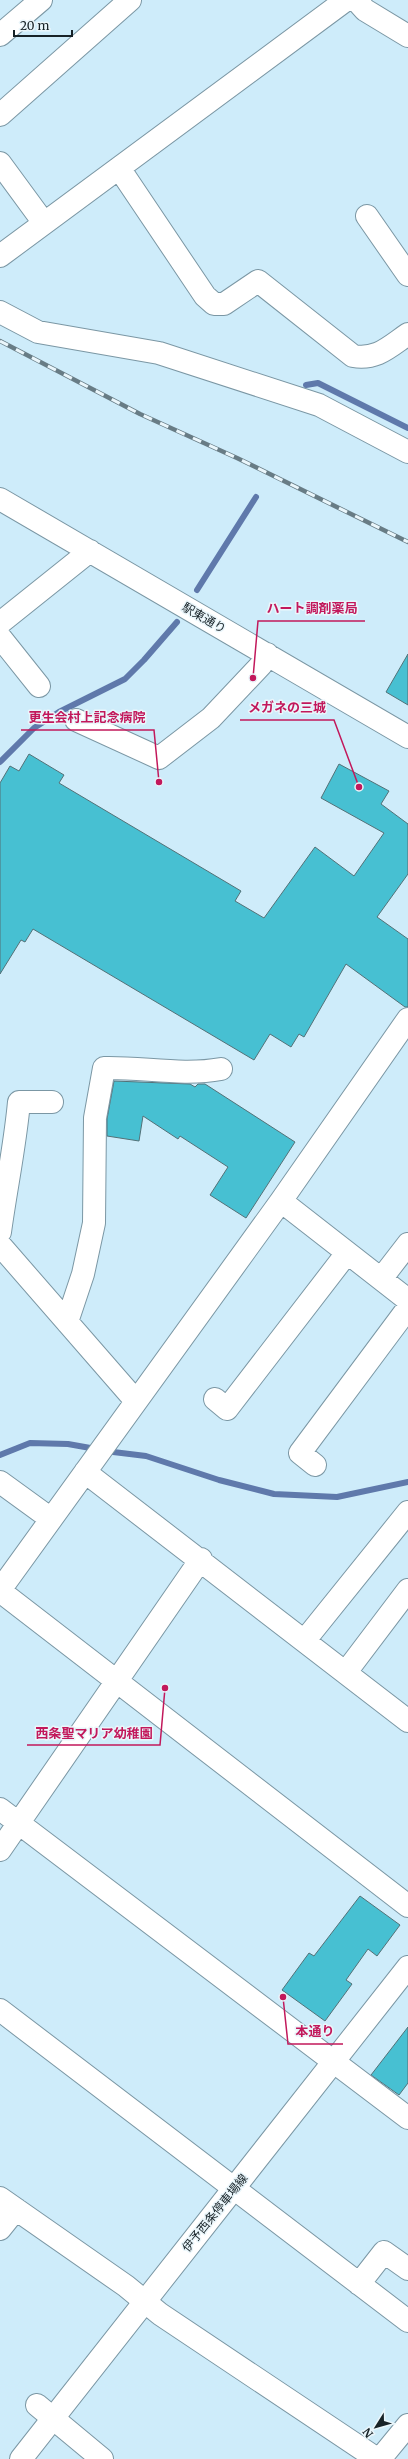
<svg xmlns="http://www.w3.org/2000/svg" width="408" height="2459" font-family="Merriweather,'Noto Sans JP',serif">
  <rect width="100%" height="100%" fill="#ceecfa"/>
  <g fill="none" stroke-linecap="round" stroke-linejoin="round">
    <path stroke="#5f79ab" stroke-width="6" d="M306 385 318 383 408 428
      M197 590 256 497
      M0 762 34 728 59 712 125 679 144 660 177 622
      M105 1451 146 1456 219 1480 274 1494 337 1497 408 1482
      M0 1455 30 1443 68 1444 96 1449"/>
  </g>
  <path fill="#47c0d2" stroke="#537177" d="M408 654V705L386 692Z
    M29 754 64 775 59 783 241 891 235 901 264 918 315 847 354 876 384 833 321 798 339 764 389 791 381 804 408 824V874L377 917 408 939V1007H405L346 964 304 1037 299 1034 291 1047 270 1034 254 1060 33 929 25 942 21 940 0 974V783L10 766 19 771Z
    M114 1081 190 1084 195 1087 198 1084H205L295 1142 246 1218 210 1195 228 1167 180 1136 178 1139 143 1116 139 1141 107 1136V1119Z
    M360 1896 400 1925 377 1956 368 1949 346 1980 352 1984 325 2021 282 1990 309 1953 314 1956Z
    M408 2027V2083L399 2095 371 2075Z"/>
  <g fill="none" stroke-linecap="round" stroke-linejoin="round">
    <g stroke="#7b97a4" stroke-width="24">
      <path id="minor" d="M356 0 365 10 408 36
        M0 35 41 0
        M0 115 130 0
        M0 163 44 223
        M119 168 205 296 214 304H224L258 281 353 356C377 360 389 347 408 334
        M367 216 408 275
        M0 256 346 0
        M0 312 38 332 159 353 319 405 408 452
        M0 499 408 737
        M0 623 90 551
        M0 637 39 686
        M76 720 159 758 211 718 261 665 267 654
        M281 1201 408 1300
        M0 1232C6 1188 15 1146 19 1102H52
        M0 1245 135 1400
        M381 1279 408 1244
        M67 1322 83 1274 94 1223 95 1118 104 1068C143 1067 182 1076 221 1069
        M215 1399 227 1409 347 1253
        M315 1465 300 1453 408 1308
        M85 1472 408 1721
        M0 1482 51 1519
        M0 1590 281 1201 408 1019
        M0 1591 408 1906
        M305 1640 408 1512
        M346 1672 408 1590
        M0 1809 408 2118
        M0 1850 201 1559
        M0 2010 408 2321
        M0 2198 126 2286 160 2314 377 2459
        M0 2229 16 2209
        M359 2284 384 2252 408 2269
        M37 2405 102 2459
        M380 2459 408 2425"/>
    </g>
    <g stroke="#7b97a4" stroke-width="24">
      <path id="major" d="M21 2459 408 1967"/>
    </g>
    <use href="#minor" stroke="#fff" stroke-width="22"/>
    <use href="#major" stroke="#fff" stroke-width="22"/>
    <g stroke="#687c85" stroke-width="4.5">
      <path id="rail" d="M0 341 140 414 237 458 408 542"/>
    </g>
    <use href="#rail" stroke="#eaf6fb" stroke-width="3" stroke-dasharray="9" stroke-linecap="butt"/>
  </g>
  <g text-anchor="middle" stroke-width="3" stroke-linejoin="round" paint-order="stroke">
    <g font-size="12" fill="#172227" stroke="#eaf6fb">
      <text transform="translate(204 618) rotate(30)" y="4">駅東通り</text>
      <text transform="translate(215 2213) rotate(-51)" y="4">伊予西条停車場線</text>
    </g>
  </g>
  <path fill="none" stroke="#c2185b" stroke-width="1.5" d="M253 678L258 621H365M359 787L334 720H240M159 782L154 730H21M165 1688L160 1745H27M283 1997L288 2044H343"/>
  <g fill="#c2185b" stroke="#eaf6fb" stroke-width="1.5">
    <circle cx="253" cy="678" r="4"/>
    <circle cx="359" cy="787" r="4"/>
    <circle cx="159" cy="782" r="4"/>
    <circle cx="165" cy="1688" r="4"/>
    <circle cx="283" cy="1997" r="4"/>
  </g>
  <g font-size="13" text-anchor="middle" font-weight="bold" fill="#c2185b" stroke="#eaf6fb" stroke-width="3" stroke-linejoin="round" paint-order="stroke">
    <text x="312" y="613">ハート調剤薬局</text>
    <text x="287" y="712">メガネの三城</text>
    <text x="87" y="722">更生会村上記念病院</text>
    <text x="94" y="1738">西条聖マリア幼稚園</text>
    <text x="315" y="2036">本通り</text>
  </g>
  <g transform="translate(376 2427) rotate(233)" stroke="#eaf6fb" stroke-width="3" paint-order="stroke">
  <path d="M0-3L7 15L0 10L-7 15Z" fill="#172227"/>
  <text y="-6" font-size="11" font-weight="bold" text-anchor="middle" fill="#172227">N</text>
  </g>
  <path d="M14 30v6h58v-6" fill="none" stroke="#172227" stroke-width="2"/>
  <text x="20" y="30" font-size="12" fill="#172227" stroke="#eaf6fb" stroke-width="3" paint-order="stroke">20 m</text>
</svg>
